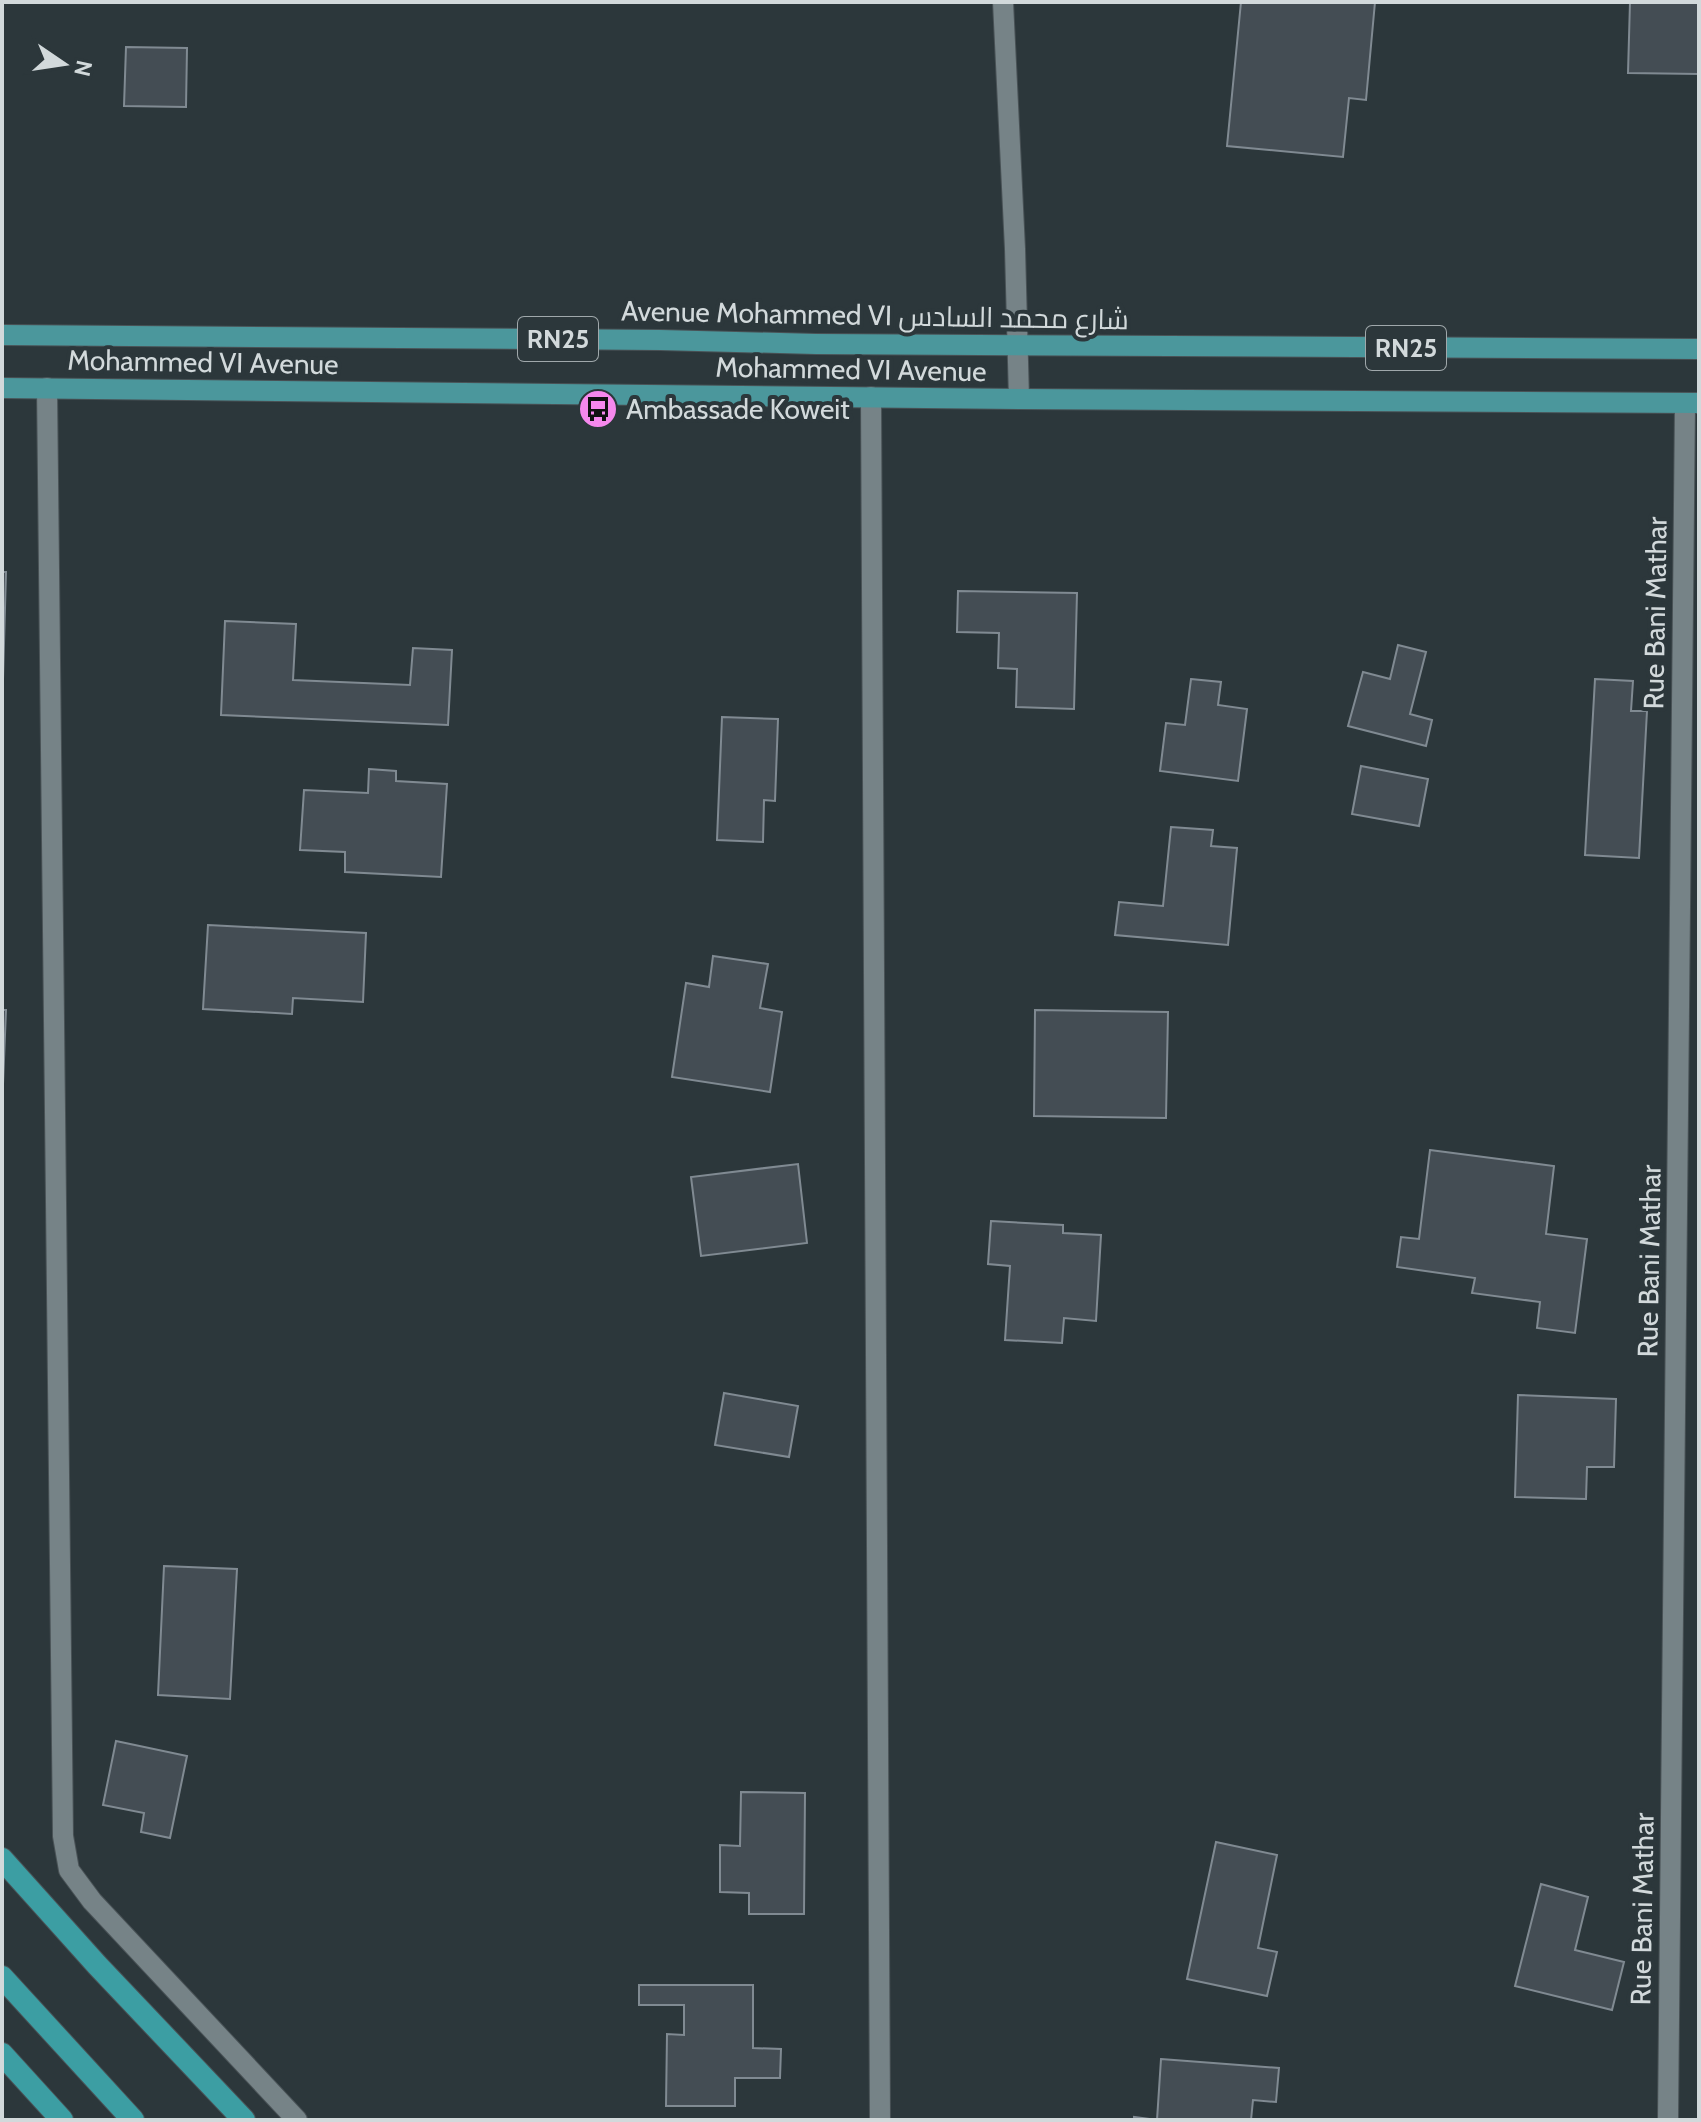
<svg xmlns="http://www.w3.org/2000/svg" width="1701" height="2122" font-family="Cabin,Cairo,sans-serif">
  <rect width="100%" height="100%" fill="#2c373b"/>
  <path fill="#2e4248" d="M856 2118V2120L329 2119Z"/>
  <path fill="#444d54" stroke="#808a92" stroke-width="2" d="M1241 2H1375L1366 100 1349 98 1343 157 1227 146Z
    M1630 2H1699V74L1628 73Z
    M126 47 187 48 186 107 124 106Z
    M2 572H6L2 715Z
    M958 591 1077 593 1074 709 1016 707 1017 669 998 668 999 633 957 632Z
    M225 621 296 624 293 680 410 685 413 648 452 650 448 725 221 715Z
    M1398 645 1426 652 1410 714 1432 720 1426 746 1348 726 1363 672 1390 679Z
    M1191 679 1221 682 1218 705 1247 709 1238 781 1160 771 1166 723 1185 725Z
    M1595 679 1633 681 1631 711H1647L1639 858 1585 855Z
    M722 717 778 719 775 801 764 800 763 842 717 840Z
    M1361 766 1428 779 1419 826 1352 814Z
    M369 769 396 771V781L447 784 441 877 345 872V852L300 850 304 790 368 793Z
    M1171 827 1213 830 1211 846 1237 848 1228 945 1115 935 1119 902 1163 906Z
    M208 925 366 933 363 1002 293 998 292 1014 203 1009Z
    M713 956 768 964 760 1008 782 1012 770 1092 672 1077 686 983 709 987Z
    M2 1010H6L2 1109Z
    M1035 1010 1168 1012 1166 1118 1034 1116Z
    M1430 1150 1554 1166 1546 1234 1587 1239 1575 1333 1537 1328 1540 1302 1472 1293 1475 1278 1397 1267 1401 1237 1419 1239Z
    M798 1164 807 1243 701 1256 691 1177Z
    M991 1221 1063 1225V1233L1101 1235 1096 1321 1064 1318 1062 1343 1005 1340 1010 1266 988 1264Z
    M724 1393 798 1406 789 1457 715 1445Z
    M1518 1395 1616 1399 1614 1467H1587L1586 1499 1515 1497Z
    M164 1566 237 1569 230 1699 158 1695Z
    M116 1741 187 1756 170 1838 141 1832 144 1813 103 1805Z
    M741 1792 805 1793 804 1914H749V1893L720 1892V1845L740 1846Z
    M1216 1842 1277 1855 1258 1948 1277 1952 1267 1996 1187 1979Z
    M1541 1884 1588 1897 1575 1950 1624 1962 1612 2010 1515 1986Z
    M639 1985H753V2048L781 2049 780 2078H735V2106H666L667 2034 684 2035V2005H639Z
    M1161 2059 1279 2068 1276 2102 1253 2100 1251 2120H1134V2117L1157 2120Z"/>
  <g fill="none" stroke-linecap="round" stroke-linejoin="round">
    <g stroke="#495256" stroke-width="22">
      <path id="minor" d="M47 388 63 1836 69 1870 92 1901 297 2120
        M871 397 880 2120
        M1668 2120 1685 403"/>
    </g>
    <g stroke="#495256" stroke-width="22">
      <path id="tertiary" d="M1003 2 1015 249 1019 399"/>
    </g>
    <g stroke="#495256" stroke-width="22">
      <path id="primary" d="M2 335 660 340 816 344 1699 349
        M2 388 1019 399 1699 403"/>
    </g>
    <g stroke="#495256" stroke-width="24">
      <path id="trunk" d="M2 1859 97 1965 244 2120
        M2 1977 133 2120
        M2 2054 62 2120"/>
    </g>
    <use href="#minor" stroke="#768387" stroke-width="20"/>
    <use href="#tertiary" stroke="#768387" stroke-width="20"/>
    <use href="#primary" stroke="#4b979c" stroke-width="20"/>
    <use href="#trunk" stroke="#3c9ea3" stroke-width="22"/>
  </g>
  <defs>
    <g id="bus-disc" transform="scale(2)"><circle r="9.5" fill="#f688ed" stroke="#2c373b"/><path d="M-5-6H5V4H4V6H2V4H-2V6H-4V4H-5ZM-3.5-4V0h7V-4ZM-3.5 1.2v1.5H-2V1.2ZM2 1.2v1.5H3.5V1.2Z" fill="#111"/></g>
  </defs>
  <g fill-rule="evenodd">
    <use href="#bus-disc" x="598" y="409"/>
  </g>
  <g text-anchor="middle" stroke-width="8" stroke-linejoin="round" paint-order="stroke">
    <g fill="#2c373b" stroke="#a0a8ab" stroke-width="2">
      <rect x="518" y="317" width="80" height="44" rx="6"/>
      <rect x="1366" y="326" width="80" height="44" rx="6"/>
    </g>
    <g font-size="26" font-weight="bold" fill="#d2d9db">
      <text x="558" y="348">RN25</text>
      <text x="1406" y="357">RN25</text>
    </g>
    <g font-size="28" fill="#d2d9db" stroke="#2c373b">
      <text transform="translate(875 315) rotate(1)" y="10">Avenue Mohammed VI شارع محمد السادس</text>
      <text transform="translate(203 362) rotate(1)" y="10">Mohammed VI Avenue</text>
      <text transform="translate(851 369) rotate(1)" y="10">Mohammed VI Avenue</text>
      <text transform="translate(1655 613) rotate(-89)" y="10">Rue Bani Mathar</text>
      <text transform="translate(1649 1261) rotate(-89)" y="10">Rue Bani Mathar</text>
      <text transform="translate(1642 1909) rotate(-89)" y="10">Rue Bani Mathar</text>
    </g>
    <g font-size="28" fill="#d2d9db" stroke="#2c373b" text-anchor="start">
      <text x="626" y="419">Ambassade Koweit</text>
    </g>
  </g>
  <rect width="1701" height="2122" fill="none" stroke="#d2d9db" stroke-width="8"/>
  <g transform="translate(64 64) rotate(103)" stroke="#2c373b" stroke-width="6" paint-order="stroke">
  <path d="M0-6L14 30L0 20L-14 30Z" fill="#d2d9db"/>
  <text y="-12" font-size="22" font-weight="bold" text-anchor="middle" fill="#d2d9db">N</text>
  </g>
</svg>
